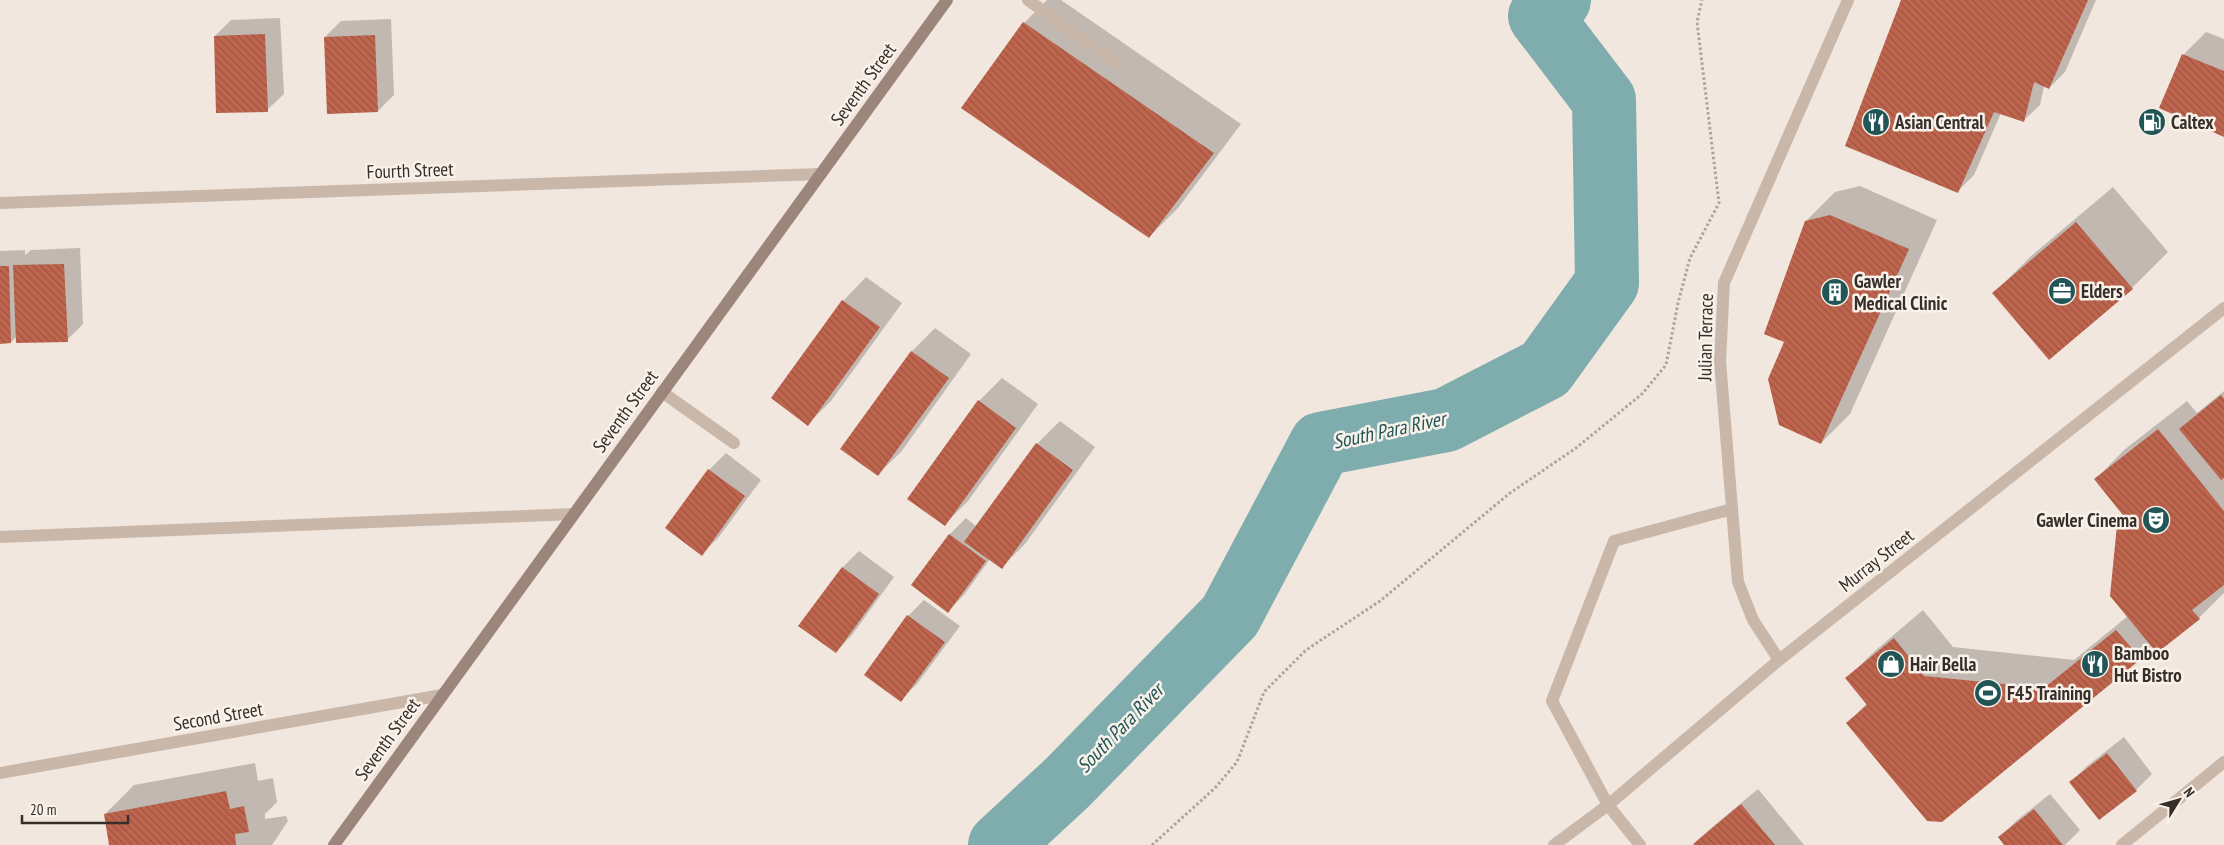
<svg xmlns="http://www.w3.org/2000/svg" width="2224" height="845" font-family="'PT Sans Narrow',sans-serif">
  <defs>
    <pattern id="building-back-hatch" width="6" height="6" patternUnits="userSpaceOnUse" patternTransform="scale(1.25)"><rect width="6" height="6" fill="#bf654e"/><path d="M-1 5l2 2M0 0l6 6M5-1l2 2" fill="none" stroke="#9c5441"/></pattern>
  </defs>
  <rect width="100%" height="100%" fill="#f1e7de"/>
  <path fill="#0003" d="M1047 0H1061L1241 124 1178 208 1149 237 1024 23Z
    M1903 0H2096L2065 72 2049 88 2044 86 2040 105 2023 121 2001 113 1974 175 1958 191Z
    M280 18 284 94 267 110 215 36 231 20Z
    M391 19 394 95 378 111 325 37 341 21Z
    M2206 32 2224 39V135L2183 55Z
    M1860 186 1937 220 1850 414 1821 443 1806 221 1835 192Z
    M2113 187 2168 252 2132 288 1994 293 2030 257Z
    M80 248 83 324 67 340 17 336 11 342H0V251L25 250V255L31 250Z
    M866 277 902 303 831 401 808 424 773 398 843 301Z
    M935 328 971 354 901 452 877 475 842 449 912 351Z
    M1002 378 1038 404 968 501 944 525 979 401Z
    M2224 391V593L2199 618 2152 646 2140 658 1942 820 1848 723 1867 703 1847 678 1876 650 1923 610 1953 647 2074 660 2128 616 2118 526 2127 517 2096 479 2124 450 2187 401 2197 413Z
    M1060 421 1095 447 1025 544 1002 567 990 559 964 595 948 611 913 585 950 534 966 518 977 527 1037 444Z
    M726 453 761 480 718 538 702 554 667 528 709 470Z
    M859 551 894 577 852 635 836 652 800 626 843 567Z
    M924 600 960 626 917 684 901 700 908 616Z
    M2124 737 2152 774 2136 790 2071 782 2087 766Z
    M255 763 258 781 273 778 277 802 265 814V819L286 816 288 821 272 845H111L105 814 134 785Z
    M1758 789 1804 845H1695L1694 844 1711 828Z
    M2050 794 2080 830 2065 845H2006L2000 837 2016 821Z"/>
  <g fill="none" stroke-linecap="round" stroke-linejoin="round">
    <path stroke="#7fadad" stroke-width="64" d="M1000 845 1067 783 1230 616 1321 444 1446 420 1545 369 1607 283 1604 100 1540 16 1559 0"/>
  </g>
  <path fill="url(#building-back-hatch)" d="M1901 0H2088L2049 89 2034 82 2024 122 1994 112 1958 193 1845 146Z
    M1023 22 1214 153 1149 238 961 108Z
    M265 34 268 112 216 113 214 36Z
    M375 35 378 112 327 114 324 37Z
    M2182 54 2224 71V137L2159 108Z
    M1830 215 1909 249 1821 444 1779 425 1768 379 1784 342 1764 334 1805 221Z
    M2076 222 2133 289 2049 360 1992 293Z
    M64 264 68 342 16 343 13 265Z
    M0 266H9L11 343 0 344Z
    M842 300 880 327 808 426 771 398Z
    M911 351 949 378 878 476 840 449Z
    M2221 395 2224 399V478L2221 480 2179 429Z
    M978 400 1016 428 945 526 907 499Z
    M2158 429 2224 511V585L2192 610 2200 619 2157 653 2110 596 2117 525 2126 519 2094 479Z
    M1036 443 1073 470 1002 569 964 542Z
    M708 469 745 496 702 556 665 528Z
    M949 534 986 561 948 613 911 585Z
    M842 567 879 594 836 653 798 626Z
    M907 615 945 642 901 702 864 675Z
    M2116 630 2141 659 1942 822 1927 821 1846 723 1867 705 1845 678 1894 638 1924 676 2044 688Z
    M2107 753 2137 791 2099 820 2069 782Z
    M226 791 230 809 244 806 249 832 235 834 236 845H109L104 814Z
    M1741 804 1775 845H1694L1693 844Z
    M2034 809 2063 845H2004L1998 837Z"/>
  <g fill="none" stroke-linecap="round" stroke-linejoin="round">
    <path stroke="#b4a195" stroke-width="3" stroke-dasharray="2.5 2.5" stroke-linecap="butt" d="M1152 845 1215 788 1237 762 1264 692 1306 650 1380 601 1510 493 1576 448 1642 394 1666 365 1678 303 1690 258 1719 203 1697 22 1702 0"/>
    <path stroke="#c9b7aa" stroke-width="12" d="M1028 0 1118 64
      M662 392 734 443
      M0 537 574 514
      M1608 805 1552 701 1614 541 1732 509"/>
    <path stroke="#c9b7aa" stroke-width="12" d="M0 203 821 174
      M1779 660 1753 620 1738 582 1720 361 1724 283 1848 0
      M0 773 442 695
      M1608 805 1640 845
      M2122 845 2224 762"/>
    <path stroke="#c9b7aa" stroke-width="12" d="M1554 845 1608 805 1779 660 2224 308"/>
    <path stroke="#9c867c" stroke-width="12" d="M334 845 947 0"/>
  </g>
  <defs>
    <g id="restaurant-disc" transform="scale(1.4375)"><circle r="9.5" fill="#215556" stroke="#f9f2ea"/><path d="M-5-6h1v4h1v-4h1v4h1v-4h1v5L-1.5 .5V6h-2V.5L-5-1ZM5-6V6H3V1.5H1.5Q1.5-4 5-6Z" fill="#fff"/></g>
    <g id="fuel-disc" transform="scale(1.4375)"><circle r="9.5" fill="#215556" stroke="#f9f2ea"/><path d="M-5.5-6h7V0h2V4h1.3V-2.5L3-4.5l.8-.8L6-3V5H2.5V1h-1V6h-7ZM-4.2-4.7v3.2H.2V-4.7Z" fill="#fff"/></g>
    <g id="office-disc" transform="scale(1.4375)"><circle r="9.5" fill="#215556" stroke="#f9f2ea"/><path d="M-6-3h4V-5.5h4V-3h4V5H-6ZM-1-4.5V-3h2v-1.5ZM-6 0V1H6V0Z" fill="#fff"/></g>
    <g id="building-disc" transform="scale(1.4375)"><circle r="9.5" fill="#215556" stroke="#f9f2ea"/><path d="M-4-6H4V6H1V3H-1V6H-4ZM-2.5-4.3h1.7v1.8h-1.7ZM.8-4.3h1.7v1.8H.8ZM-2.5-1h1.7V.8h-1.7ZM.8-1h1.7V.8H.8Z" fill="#fff"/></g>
    <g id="theatre-disc" transform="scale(1.4375)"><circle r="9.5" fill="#215556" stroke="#f9f2ea"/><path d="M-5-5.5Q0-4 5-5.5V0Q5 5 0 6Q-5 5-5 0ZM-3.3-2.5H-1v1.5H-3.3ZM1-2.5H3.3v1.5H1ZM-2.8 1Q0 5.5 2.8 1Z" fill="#fff"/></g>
    <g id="shop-disc" transform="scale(1.4375)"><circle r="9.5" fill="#215556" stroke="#f9f2ea"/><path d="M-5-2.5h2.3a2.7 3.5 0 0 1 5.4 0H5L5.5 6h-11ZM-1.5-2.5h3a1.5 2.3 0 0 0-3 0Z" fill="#fff"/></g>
    <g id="stadium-disc" transform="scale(1.4375)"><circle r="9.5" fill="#215556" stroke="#f9f2ea"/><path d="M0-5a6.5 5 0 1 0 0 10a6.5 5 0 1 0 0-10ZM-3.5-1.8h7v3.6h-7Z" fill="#fff"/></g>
  </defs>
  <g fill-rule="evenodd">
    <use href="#restaurant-disc" x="1876" y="122"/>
    <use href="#fuel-disc" x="2152" y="122"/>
    <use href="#office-disc" x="2062" y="291"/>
    <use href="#building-disc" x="1835" y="292"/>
    <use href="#theatre-disc" x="2156" y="520"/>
    <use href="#shop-disc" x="1891" y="664"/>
    <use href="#restaurant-disc" x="2095" y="664"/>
    <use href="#stadium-disc" x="1988" y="693"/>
  </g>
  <g text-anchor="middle" stroke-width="5" stroke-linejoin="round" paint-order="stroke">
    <g font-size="19" fill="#372d29" stroke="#f9f2ea">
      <text transform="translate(863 84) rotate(-54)" y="7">Seventh Street</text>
      <text transform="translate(410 170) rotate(-2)" y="7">Fourth Street</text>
      <text transform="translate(1705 337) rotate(-89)" y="7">Julian Terrace</text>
      <text transform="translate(625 411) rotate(-54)" y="7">Seventh Street</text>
      <text transform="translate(1876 560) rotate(-38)" y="7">Murray Street</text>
      <text transform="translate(218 716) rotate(-10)" y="7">Second Street</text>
      <text transform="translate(387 739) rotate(-54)" y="7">Seventh Street</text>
    </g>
    <g font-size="19" font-weight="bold" fill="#372d29" stroke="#f9f2ea" text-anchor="start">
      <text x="1895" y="129">Asian Central</text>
      <text x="2171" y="129">Caltex</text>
      <text x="1854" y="288">Gawler<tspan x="1854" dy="22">Medical Clinic</tspan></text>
      <text x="2081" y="298">Elders</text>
      <text x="2137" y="527" text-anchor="end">Gawler Cinema</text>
      <text x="2114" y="660">Bamboo<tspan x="2114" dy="22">Hut Bistro</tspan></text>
      <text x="1910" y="671">Hair Bella</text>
      <text x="2007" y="700">F45 Training</text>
    </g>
    <g font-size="20" font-style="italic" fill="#215556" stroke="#f9f2ea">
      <text transform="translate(1389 430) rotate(-12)" y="7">South Para River</text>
      <text transform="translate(1120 728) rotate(-46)" y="7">South Para River</text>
    </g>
  </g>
  <g transform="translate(2179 800) rotate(53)" stroke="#f9f2ea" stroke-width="4" paint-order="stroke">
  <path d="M0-4L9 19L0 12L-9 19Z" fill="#372d29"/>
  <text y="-8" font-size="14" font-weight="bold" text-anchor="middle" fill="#372d29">N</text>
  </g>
  <path d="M22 815v8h106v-8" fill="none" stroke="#372d29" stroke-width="2.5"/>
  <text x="30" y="815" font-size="15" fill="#372d29" stroke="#f9f2ea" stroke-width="4" paint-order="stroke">20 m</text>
</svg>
